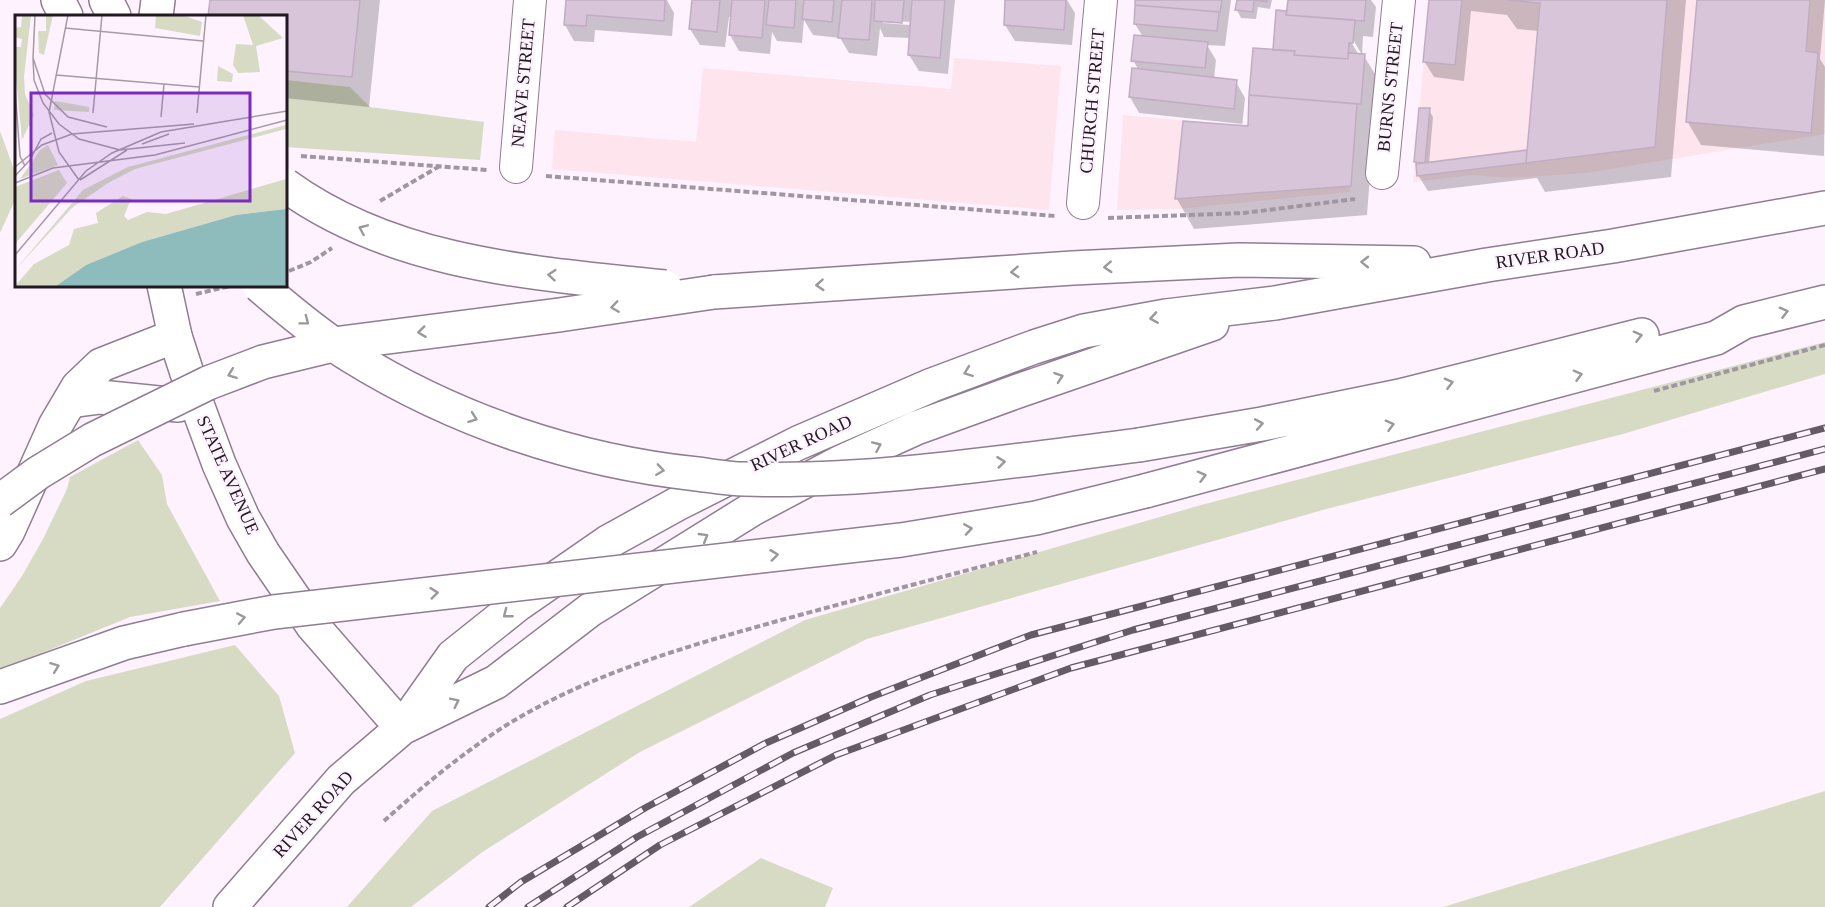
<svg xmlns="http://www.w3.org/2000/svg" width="1825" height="907" font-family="Georgia,serif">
  <rect width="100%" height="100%" fill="#fef2ff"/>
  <path fill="#fee4ed" d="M1429 0H1825V134L1587 173 1507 178 1472 175 1413 182Z
    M954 58 1061 66 1049 210 552 169 555 130 696 142 703 68 951 89Z
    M1249 95 1357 104 1350 192 1177 209 1117 210 1123 115 1248 126Z"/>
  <path fill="#d8dbc4" d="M285 80 350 87 370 107 484 122 480 160 285 147Z
    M0 131 16 175V198L0 233Z
    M1825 342V374L1623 434 1330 508 867 639 640 752 481 853 411 907H347L432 811 805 620 1201 505Z
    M138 440 162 475 167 504 220 601 130 617 0 670V608L22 576 43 539 67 489 70 477Z
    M235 645 279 696 295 753 160 907H0V719L86 681Z
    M1825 791V907H1443Z
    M761 858 833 888 825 907H689Z"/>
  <path fill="#0003" fill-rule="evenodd" d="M212 0H380L369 107 285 98V16H210Z
    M567 0H667L674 13 672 36 595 30 594 42 574 41 565 25Z
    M694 0H955L948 74 919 71 909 55 911 38 884 37 880 28 877 56 849 53 840 38 813 35 804 20 802 43 777 41 772 32 770 54 739 51 730 35 732 17H729L725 47 700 45 690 29ZM883 20 910 22 909 25 883 23Z
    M1007 0H1067L1075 13 1072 45 1015 41 1005 25Z
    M1137 0H1231L1225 46 1207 45 1216 60 1214 79 1236 82 1245 98 1242 127H1250L1251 95 1274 51 1288 13 1289 0H1371L1376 7 1373 37 1363 36 1362 55 1351 36 1348 37 1359 55 1364 56 1378 79 1374 127H1369L1373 135 1367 215 1194 229 1177 199 1242 127V124L1139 113 1130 97 1139 71 1133 60 1143 37 1135 24Z
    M1238 0H1272L1270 9 1258 7 1256 19 1241 18 1237 10Z
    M1430 0H1686L1671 177 1545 192 1537 178 1428 191 1418 175 1416 162 1429 110 1433 117 1429 164 1526 152 1529 156 1539 31 1517 29 1507 15 1471 11 1464 81 1434 77 1424 61Z
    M1698 0H1825L1820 59 1825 67 1824 156 1701 145 1687 121Z"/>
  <path fill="#d9c5da" stroke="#c0adc2" stroke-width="1.5" d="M210 0H360L352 77 285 71V16H208Z
    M566 0H665L664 21 587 15 586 26 564 25Z
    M692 0H720L717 32 689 29Z
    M732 0H765L762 38 729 35Z
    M769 0H796L794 28 766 25Z
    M804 0H834L832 22 802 19Z
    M842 0H872L869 40 838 38Z
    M875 0H904L902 23 874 21Z
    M912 0H945L940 58 908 55Z
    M1005 0H1066L1064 30 1004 25Z
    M1135 0H1222L1220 12 1135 5Z
    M1237 0H1267V2L1254 0 1253 12 1235 10Z
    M1288 0H1366L1364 21 1286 15Z
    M1429 0H1462L1455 65 1423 62Z
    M1506 0H1667L1655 147 1526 163 1540 3Z
    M1697 0H1810L1806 51 1818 53 1811 133 1686 122Z
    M1135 5 1219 12 1217 31 1134 24Z
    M1276 10 1287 11 1286 15 1355 20 1353 43H1349L1348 59 1294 55 1295 51 1273 50Z
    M1134 35 1208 42 1205 68 1131 61Z
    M1253 48 1295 51 1294 55 1348 59V53L1365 54 1361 104 1249 95Z
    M1132 68 1237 80 1234 109 1129 97Z
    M1249 95 1357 104 1351 186 1175 199 1183 121 1248 126Z
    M1419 108H1430L1425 163 1414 162Z
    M1527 150 1526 163 1417 176 1416 164Z"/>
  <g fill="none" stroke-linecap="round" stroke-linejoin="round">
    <g stroke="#907d91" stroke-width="34">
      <path id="street" d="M516 167 530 0
        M1382 173 1399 0
        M1083 203 1101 0"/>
    </g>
    <g stroke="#907d91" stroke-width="36">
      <path id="secondary" d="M0 544 8 531 55 426 78 387 101 365 175 336"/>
    </g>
    <g stroke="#907d91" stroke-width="36">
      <path id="primary" d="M106 0 114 16
        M156 16 158 0
        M164 285 175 336 198 407 219 464 243 518 263 553 313 626 402 728
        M714 292 1073 268 1239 260 1414 263
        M70 401 100 397 178 405
        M406 726 496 682 590 610 754 508 839 463 916 428 1018 391 1212 324
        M230 907 341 780 402 728 453 656 517 605 608 542 677 504 798 443 932 385 1034 347 1084 331 1166 316 1275 303 1487 265 1613 246 1825 208"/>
    </g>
    <g stroke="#907d91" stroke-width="36">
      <path id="highway" d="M58 0 66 16
        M1139 445 1262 424 1400 396 1642 335
        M1145 491 1716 338 1744 322 1825 302
        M0 687 124 643 184 629"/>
    </g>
    <path stroke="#a096a1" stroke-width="4" stroke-dasharray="6 3" stroke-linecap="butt" d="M301 156 488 170
      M546 176 1056 216
      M380 201 438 167
      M1108 218 1244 213 1355 199
      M289 271 311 262 332 248
      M196 294 230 286
      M1654 391 1825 345
      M384 821C422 787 461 754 505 726 587 675 681 648 774 622 862 598 949 575 1037 552"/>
    <use href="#street" stroke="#fff" stroke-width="32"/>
    <use href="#secondary" stroke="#fff" stroke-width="33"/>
    <use href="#primary" stroke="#fff" stroke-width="33"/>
    <use href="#highway" stroke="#fff" stroke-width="33"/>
    <g stroke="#645b64" stroke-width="7">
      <path id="rail" d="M489 907 521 882 645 808 766 743 871 697 1031 635 1825 428
        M528 907 637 837 793 753 930 695 1133 630 1825 449
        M567 907 660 845 836 755 1071 668 1825 469"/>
    </g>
    <use href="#rail" stroke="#fef2ff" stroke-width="4.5" stroke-dasharray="14" stroke-linecap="butt"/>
    <g stroke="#907d91" stroke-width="36" stroke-linecap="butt">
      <path id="primary-bridge" d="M285 185C395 265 534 273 665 287
        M0 501 38 473 92 440 208 383 263 362 341 343 559 315 714 292"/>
    </g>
    <g stroke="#907d91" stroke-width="36" stroke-linecap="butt">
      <path id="highway-bridge" d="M259 285C288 310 319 336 351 356 456 421 575 461 697 474 713 476 728 479 744 479 873 483 1010 461 1139 445
        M184 629 274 612 901 540 1036 518 1145 491"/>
    </g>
    <use href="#primary-bridge" stroke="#fff" stroke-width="33"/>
    <use href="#highway-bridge" stroke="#fff" stroke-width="33"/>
  </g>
  <defs><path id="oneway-chevron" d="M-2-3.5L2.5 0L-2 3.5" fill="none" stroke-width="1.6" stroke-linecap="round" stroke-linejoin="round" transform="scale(1.5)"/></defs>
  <g stroke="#9b989b">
    <use href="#oneway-chevron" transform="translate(363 229) rotate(-157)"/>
    <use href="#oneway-chevron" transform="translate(1365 262) rotate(-179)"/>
    <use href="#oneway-chevron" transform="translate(1108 267) rotate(177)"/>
    <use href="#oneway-chevron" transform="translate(1015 272) rotate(176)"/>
    <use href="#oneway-chevron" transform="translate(552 275) rotate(-175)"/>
    <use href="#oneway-chevron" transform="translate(820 285) rotate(176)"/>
    <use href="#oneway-chevron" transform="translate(615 307) rotate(172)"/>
    <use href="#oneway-chevron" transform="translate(1784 312) rotate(-14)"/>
    <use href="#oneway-chevron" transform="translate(1154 318) rotate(171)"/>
    <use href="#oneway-chevron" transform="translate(305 321) rotate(37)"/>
    <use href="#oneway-chevron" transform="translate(422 332) rotate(173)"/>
    <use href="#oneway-chevron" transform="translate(1638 336) rotate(-14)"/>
    <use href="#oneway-chevron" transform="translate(968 372) rotate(159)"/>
    <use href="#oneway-chevron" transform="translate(232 374) rotate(159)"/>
    <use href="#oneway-chevron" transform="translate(1578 375) rotate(-15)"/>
    <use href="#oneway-chevron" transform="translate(1059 377) rotate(-19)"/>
    <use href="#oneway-chevron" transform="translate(1449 383) rotate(-14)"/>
    <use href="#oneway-chevron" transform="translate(473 418) rotate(20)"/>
    <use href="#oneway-chevron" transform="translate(1259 424) rotate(-10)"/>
    <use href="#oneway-chevron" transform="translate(1390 425) rotate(-15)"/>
    <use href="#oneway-chevron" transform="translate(877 446) rotate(-24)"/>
    <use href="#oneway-chevron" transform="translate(1001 462) rotate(-7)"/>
    <use href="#oneway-chevron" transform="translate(660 470) rotate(8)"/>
    <use href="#oneway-chevron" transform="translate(1202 476) rotate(-15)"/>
    <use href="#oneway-chevron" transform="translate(968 529) rotate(-9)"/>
    <use href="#oneway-chevron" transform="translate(704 537) rotate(-31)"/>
    <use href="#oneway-chevron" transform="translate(774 555) rotate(-7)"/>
    <use href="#oneway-chevron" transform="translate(434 593) rotate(-6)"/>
    <use href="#oneway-chevron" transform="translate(507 614) rotate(142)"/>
    <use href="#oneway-chevron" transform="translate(241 618) rotate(-11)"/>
    <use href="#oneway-chevron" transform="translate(55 667) rotate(-21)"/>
    <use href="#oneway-chevron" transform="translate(455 702) rotate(-26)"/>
  </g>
  <g text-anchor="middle" stroke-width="4.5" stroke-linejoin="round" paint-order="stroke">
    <g font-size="18" fill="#201920" stroke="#fef2ff">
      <text transform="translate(523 83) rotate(-85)" y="6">NEAVE STREET</text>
      <text transform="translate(1390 87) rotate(-84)" y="6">BURNS STREET</text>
      <text transform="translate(1092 101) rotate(-85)" y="6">CHURCH STREET</text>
      <text transform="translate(1550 255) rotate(-8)" y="6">RIVER ROAD</text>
      <text transform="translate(801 443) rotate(-25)" y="6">RIVER ROAD</text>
      <text transform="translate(228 475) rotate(66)" y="6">STATE AVENUE</text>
      <text transform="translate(313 814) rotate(-48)" y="6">RIVER ROAD</text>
    </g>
  </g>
  <g transform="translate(15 15)">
    <rect width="272" height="272" fill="#fef2ff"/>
    <path d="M7 0H16L9 62 10 79 19 100 7 125 0 52V32H6L7 24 0 22V13L6 12ZM31 0H38L29 40 24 38 23 16H31ZM141 0H167L187 7 185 21 140 13ZM228 0H243L268 23 241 31 245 57 223 58 218 50 221 29 238 30ZM203 51 218 59 217 67 202 66ZM40 86 74 92V97L39 95ZM271 110V114L120 154 93 168 58 192 0 255 68 175 113 152ZM33 130 43 150 5 164 25 135ZM44 155 52 168 0 229V172ZM271 164V194L221 200 127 227 71 250 41 271H0L19 249 54 230 59 214 83 208 81 198 108 181 116 184 109 201 113 205 132 197 151 199Z" fill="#d8dbc4"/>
    <path d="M271 194V271H41L71 250 127 227 221 200Z" fill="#8ebbbb"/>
    <path fill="none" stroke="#a59ba6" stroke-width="1.5" d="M20 0 18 43 30 79 53 102 92 112M53 0 34 97 44 137 64 165M50 13 188 26M18 43 19 65 28 88 44 109 64 124 105 135 170 128M41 60 184 72M0 74 5 141 10 151M78 98 87 0M182 98 191 0M146 102 149 69M127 129 154 119M0 152 27 130 57 119 179 109M0 161 15 145 26 124 37 118M65 165 112 135M0 168 38 153 140 140 272 105M0 240 71 156 97 138 146 117 272 96"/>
    <path fill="#7b2cbf" fill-opacity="0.15" stroke="#7b2cbf" stroke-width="3" d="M16 78H235V186H16Z"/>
    <rect width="272" height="272" fill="none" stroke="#201920" stroke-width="3"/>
  </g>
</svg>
